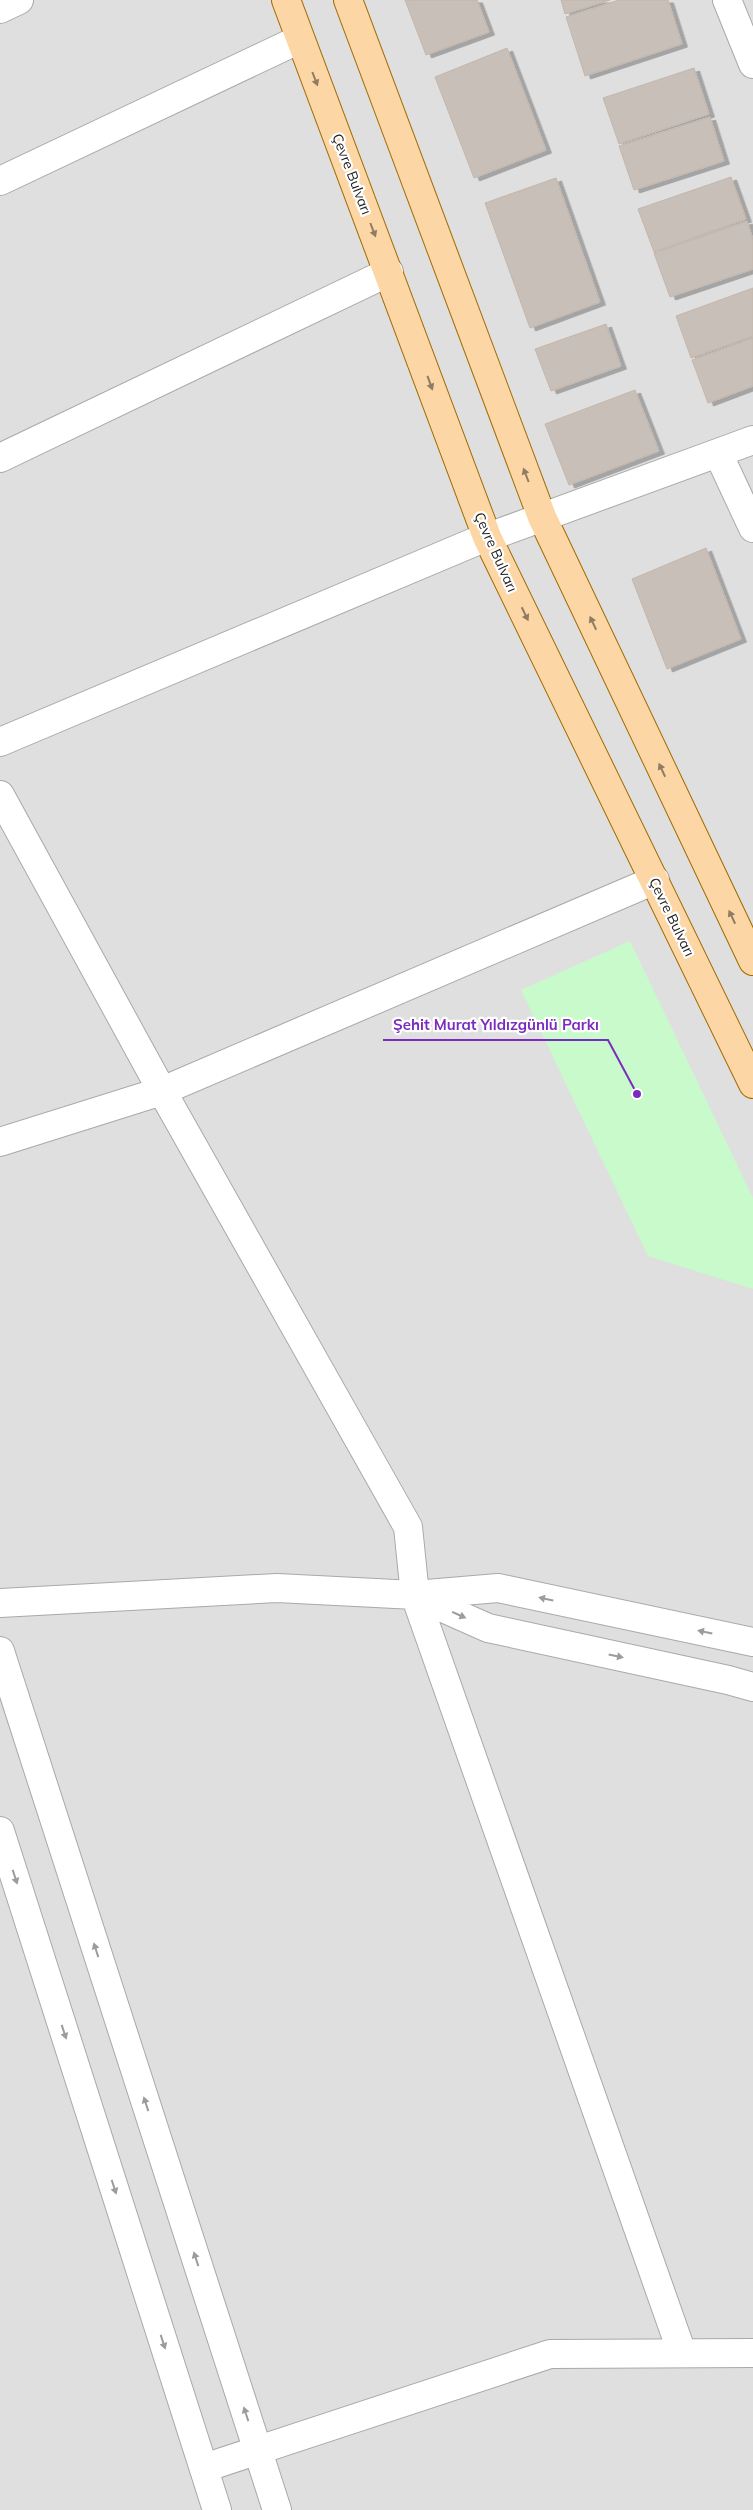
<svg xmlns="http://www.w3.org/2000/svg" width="753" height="2510" font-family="Mulish,sans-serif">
  <defs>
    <filter id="shadow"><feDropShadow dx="5.5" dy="3" stdDeviation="0" flood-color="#0004"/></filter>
  </defs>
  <rect width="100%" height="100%" fill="#f2efe9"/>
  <path fill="#e0dfdf" d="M0 0H753V2510H0Z"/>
  <path fill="#c8facc" d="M630 941 753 1198V1289L648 1256 521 990Z"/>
  <path fill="#c7bfb8" stroke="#c4b6ab" filter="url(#shadow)" d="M405 0H477L489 32 426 55Z
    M561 0H610L565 14Z
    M619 0H668L682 44 585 76 566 17Z
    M507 48 546 150 474 178 435 77Z
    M694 68 709 114 619 144 603 98Z
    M710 117 724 161 634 190 619 146Z
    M731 177 746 219 654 252 638 209Z
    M556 178 600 302 530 328 485 203Z
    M747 221 753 240V269L670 297 654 253Z
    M753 288V336L691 358 676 316Z
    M606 324 621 366 551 391 535 349Z
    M753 338V386L708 403 692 360Z
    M635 390 659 451 569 485 545 424Z
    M706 548 741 639 667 669 632 579Z"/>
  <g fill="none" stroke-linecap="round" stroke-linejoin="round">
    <g stroke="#a9a9a9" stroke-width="30">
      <path id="minor" d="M727 0 753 64
        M0 9 19 0
        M0 181 300 39
        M718 453 753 528
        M0 458 389 272
        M0 742 472 543 753 440
        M0 795 162 1091 408 1527 415 1595 682 2353
        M0 1142 162 1091 655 880
        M416 1596 488 1628 728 1680 753 1687
        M0 1603 277 1588 415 1595 498 1588 753 1642
        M0 1651 277 2510
        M0 1831 217 2510
        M204 2468 550 2354 753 2353"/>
    </g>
    <g stroke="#a06b00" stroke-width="30">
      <path id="major" d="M286 0 487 537 753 1084
        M348 0 542 517 753 961"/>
    </g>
    <use href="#minor" stroke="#fff" stroke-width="28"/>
    <use href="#major" stroke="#fcd6a4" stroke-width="28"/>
  </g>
  <defs><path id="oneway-solid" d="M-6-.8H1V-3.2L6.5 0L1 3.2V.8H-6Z" transform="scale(1.25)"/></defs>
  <g fill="#8f7c63">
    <use href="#oneway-solid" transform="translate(315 79) rotate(69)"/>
    <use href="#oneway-solid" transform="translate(373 230) rotate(69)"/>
    <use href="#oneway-solid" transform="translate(430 383) rotate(70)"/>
    <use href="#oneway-solid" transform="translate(526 475) rotate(-111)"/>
    <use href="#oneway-solid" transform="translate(525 614) rotate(64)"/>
    <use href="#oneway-solid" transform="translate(593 623) rotate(-115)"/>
    <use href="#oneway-solid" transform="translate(662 770) rotate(-115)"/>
    <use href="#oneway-solid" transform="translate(732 917) rotate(-115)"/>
  </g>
  <g fill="#9c9c9c">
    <use href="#oneway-solid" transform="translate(546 1599) rotate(-168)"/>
    <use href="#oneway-solid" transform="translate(459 1615) rotate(24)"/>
    <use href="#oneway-solid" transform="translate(705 1632) rotate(-168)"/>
    <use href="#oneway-solid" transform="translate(616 1656) rotate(12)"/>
    <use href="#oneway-solid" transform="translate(15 1877) rotate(72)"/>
    <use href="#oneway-solid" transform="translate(96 1950) rotate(-108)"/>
    <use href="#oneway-solid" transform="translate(64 2032) rotate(72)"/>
    <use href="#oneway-solid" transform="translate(146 2104) rotate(-108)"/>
    <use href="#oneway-solid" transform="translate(114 2187) rotate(72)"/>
    <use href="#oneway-solid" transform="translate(196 2259) rotate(-108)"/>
    <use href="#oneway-solid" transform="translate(163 2342) rotate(72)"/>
    <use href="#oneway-solid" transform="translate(246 2414) rotate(-108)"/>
  </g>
  <g text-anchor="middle" stroke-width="4.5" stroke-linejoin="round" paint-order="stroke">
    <g font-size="14" fill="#222" stroke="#fff">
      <text transform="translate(352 174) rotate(69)" y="5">Çevre Bulvarı</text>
      <text transform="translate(496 552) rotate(66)" y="5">Çevre Bulvarı</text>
      <text transform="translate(672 917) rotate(64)" y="5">Çevre Bulvarı</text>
    </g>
  </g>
  <path fill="none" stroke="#7b2cbf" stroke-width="2" d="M637 1094L608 1040H383"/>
  <circle fill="#7b2cbf" stroke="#fff" stroke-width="2" cx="637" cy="1094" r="5"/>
  <g font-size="15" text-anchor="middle" font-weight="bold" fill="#7b2cbf" stroke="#fff" stroke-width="4.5" stroke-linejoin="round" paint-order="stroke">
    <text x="496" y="1030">Şehit Murat Yıldızgünlü Parkı</text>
  </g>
</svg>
